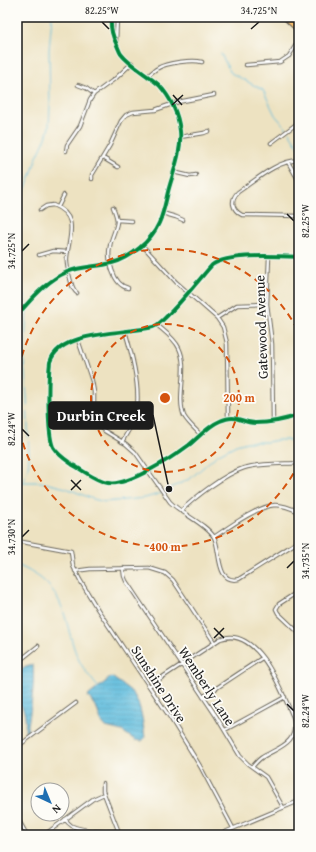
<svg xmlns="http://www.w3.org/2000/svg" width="316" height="852" font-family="'Gentium Book Plus',serif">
  <defs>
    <pattern id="water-rules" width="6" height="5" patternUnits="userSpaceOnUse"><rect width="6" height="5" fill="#5fbcdd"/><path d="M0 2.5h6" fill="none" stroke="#52a1bd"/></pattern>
  </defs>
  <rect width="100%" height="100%" fill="#fdfcf7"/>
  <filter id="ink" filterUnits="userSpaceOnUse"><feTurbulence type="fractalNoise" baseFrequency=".025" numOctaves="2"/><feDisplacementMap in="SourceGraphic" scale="8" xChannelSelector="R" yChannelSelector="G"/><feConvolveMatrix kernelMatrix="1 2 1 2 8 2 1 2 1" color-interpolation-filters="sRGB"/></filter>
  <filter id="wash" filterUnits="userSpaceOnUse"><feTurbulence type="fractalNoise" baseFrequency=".012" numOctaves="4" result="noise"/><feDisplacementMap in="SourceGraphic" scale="16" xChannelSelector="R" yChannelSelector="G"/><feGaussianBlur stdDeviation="0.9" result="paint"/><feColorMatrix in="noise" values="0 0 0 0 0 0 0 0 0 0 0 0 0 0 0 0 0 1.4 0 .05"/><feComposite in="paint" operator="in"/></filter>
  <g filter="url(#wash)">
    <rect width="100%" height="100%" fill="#ede2c1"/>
    <path fill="url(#water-rules)" stroke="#3e6c7c" d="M33 665C35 689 30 710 27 733L25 731C26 719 26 709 17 701V673L26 667Z
      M112 677C119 683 129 688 134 695 142 707 143 725 145 738L142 741 135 740 122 731 106 727 101 721 97 709 88 696 110 678Z"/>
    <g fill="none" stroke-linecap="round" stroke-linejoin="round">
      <path stroke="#5fbcdd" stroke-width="1" d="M221 54 231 73 263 90 275 115 287 129
        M289 132 299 148
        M17 209 30 178 37 157 46 138 49 127 50 106 49 50 52 17
        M17 280 21 288 26 303
        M23 481 28 469 29 457 27 398 24 362 27 307
        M17 482H41L66 488 93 499 105 502 145 498 162 493
        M165 491 191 478 217 455 236 445 247 442H267L278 440H299
        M17 565C28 570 40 576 48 585 67 605 67 632 77 656 82 668 90 677 98 687
        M17 666 20 671"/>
    </g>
  </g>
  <g filter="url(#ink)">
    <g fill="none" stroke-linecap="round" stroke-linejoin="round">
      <g stroke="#656156" stroke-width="4.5">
        <path id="minor" d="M116 43 117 17
          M246 65 280 62 289 56 299 40
          M148 76C151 73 154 70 158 68 166 63 193 59 202 62
          M299 80 297 89 299 96
          M78 85 86 88 94 94
          M180 137 204 133 209 131
          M271 143 299 122
          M66 151 67 145 80 126 90 100 94 94 116 78 132 63
          M103 158 118 167
          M299 160C276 161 256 180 238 192 230 200 232 210 242 215L299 216
          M288 162 299 181
          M173 172 190 176 196 175
          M92 179V175L110 145 121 121 126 115 133 112 155 110 178 102 214 95
          M58 207 64 195
          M113 207C115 212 117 217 117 222 116 230 111 238 110 246 107 259 113 285 128 288
          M40 210 46 206 53 205C80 216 69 236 67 257 66 265 69 274 71 282 72 286 73 290 77 293
          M162 213 176 217 183 220
          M117 220 132 221
          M142 245 176 282 217 318 223 327 227 343 228 418
          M39 255 53 251 68 252
          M269 257 267 304 272 344 273 421
          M299 257C278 256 228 253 212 265 202 276 163 325 153 327 126 334 60 330 50 362 48 379 47 433 53 447 58 455 66 460 73 465 84 471 96 481 108 483 127 487 173 457 189 445 199 437 208 426 220 421 238 413 240 423 255 423 270 423 285 420 299 415
          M17 315C32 299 46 281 67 272 81 266 97 267 112 263 131 258 151 241 159 223 164 212 166 199 169 188 174 170 182 150 180 131 178 114 171 98 159 85 148 75 130 66 121 54 119 51 118 47 116 43 112 35 110 27 111 17
          M217 318 237 305 267 304
          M157 325C165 332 175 339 179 348 189 368 176 396 184 416 188 423 195 429 201 435
          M78 340 92 381 94 392V414L97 424 103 430 126 444 135 452 170 502C182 514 206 524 214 537 221 549 215 585 239 579L299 541
          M122 442C126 434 132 426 135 417 142 394 132 354 125 331
          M181 511C195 497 225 474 244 468 261 463 281 464 299 463
          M214 537C229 527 258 506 275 505 284 505 291 508 299 512
          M17 541 71 551 73 566 80 580 98 610 171 719 200 766 233 828
          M123 568 124 576 126 581 216 716 240 756 248 764 266 777 283 807
          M75 571 90 569 149 568 165 573 173 580 214 642
          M299 591 279 604 276 609 278 613 299 633
          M17 656 20 658H23L38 646
          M149 686 220 639C258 625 282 692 293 717 300 744 278 747 261 758 258 760 255 764 252 767
          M203 697 262 658
          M225 730 285 697
          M17 747 76 703
          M103 783V791L120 835
          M17 817 27 835
          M65 819C67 822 69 824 72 826 81 830 109 834 119 831
          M44 835 93 799 104 794
          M218 835 299 801"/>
      </g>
      <g stroke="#656156" stroke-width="5.5">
        <path id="major" d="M284 17 299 31"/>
      </g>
      <use href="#minor" stroke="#fff" stroke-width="2.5"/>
      <use href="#major" stroke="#f9bf6d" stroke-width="3.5"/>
      <g stroke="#fdfcf7" stroke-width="6">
        <path id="cycleway" d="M299 257C278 256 228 253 212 265 202 276 163 325 153 327 126 334 60 330 50 362 48 379 47 433 53 447 58 455 66 460 73 465 84 471 96 481 108 483 127 487 173 457 189 445 199 437 208 426 220 421 238 413 240 423 255 423 270 423 285 420 299 415
          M17 315C32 299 46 281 67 272 81 266 97 267 112 263 131 258 151 241 159 223 164 212 166 199 169 188 174 170 182 150 180 131 178 114 171 98 159 85 148 75 130 66 121 54 119 51 118 47 116 43 112 35 110 27 111 17"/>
      </g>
      <use href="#cycleway" stroke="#00873e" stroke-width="4"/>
    </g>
  </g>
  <path fill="none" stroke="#1c1c1c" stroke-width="1.5" d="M102 22 109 29M251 29 259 22M173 95 182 105M172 105 183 95M287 214 294 221M22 251 29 244M22 429 29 436M71 480 81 490M71 490 81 480M22 537 29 530M287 568 294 561M214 628 224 638M214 638 224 628M287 704 294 711"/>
  <g fill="none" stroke="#d4530e" stroke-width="2" stroke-dasharray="7 5">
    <circle cx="165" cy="398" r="74"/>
    <path d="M299 463A149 149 0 0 1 17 416M17 380A149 149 0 0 1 299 333"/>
  </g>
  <g text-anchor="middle" stroke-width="3.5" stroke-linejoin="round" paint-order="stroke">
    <g font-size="14" fill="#1c1c1c" stroke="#fdfcf7">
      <text transform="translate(261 327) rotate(-92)" y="5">Gatewood Avenue</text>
      <text transform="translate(159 684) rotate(57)" y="5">Sunshine Drive</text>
      <text transform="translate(207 686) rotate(57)" y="5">Wemberly Lane</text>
    </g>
  </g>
  <circle cx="165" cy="398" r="6" fill="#d4530e" stroke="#fdfcf7" stroke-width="2"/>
  <g font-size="12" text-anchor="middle" font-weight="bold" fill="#d4530e" stroke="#fdfcf7" stroke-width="3.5" stroke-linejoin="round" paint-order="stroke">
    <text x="239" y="402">200 m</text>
    <text x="165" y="551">400 m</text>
  </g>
  <path fill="none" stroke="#1c1c1c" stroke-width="1.5" d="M169 489L153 415"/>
  <circle fill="#1c1c1c" stroke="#fdfcf7" stroke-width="1.5" cx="169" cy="489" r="4"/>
  <rect fill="#1c1c1c" stroke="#1c1c1c" stroke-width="1.5" x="49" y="402" width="104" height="27" rx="4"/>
  <g font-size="15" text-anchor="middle" font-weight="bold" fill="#fff">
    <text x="101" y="421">Durbin Creek</text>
  </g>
  <rect width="316" height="852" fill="none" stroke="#fdfcf7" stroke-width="44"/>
  <g transform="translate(50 802) rotate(136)"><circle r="19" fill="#fdfcf7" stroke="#a3a29f"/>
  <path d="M0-3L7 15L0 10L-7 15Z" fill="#1f6fb2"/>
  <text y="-6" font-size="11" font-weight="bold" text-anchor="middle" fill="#1c1c1c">N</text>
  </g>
  <rect x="22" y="22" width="272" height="808" fill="none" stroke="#1c1c1c" stroke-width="1.5"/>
  <g font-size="10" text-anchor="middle" fill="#1c1c1c">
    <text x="102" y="14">82.25°W</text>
    <text x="259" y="14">34.725°N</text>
    <text transform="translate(305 221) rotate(-90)" y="4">82.25°W</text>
    <text transform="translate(11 251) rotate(-90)" y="4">34.725°N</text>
    <text transform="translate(11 429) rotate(-90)" y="4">82.24°W</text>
    <text transform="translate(11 537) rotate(-90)" y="4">34.730°N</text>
    <text transform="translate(305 561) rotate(-90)" y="4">34.735°N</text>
    <text transform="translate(305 711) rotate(-90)" y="4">82.24°W</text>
  </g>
</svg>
